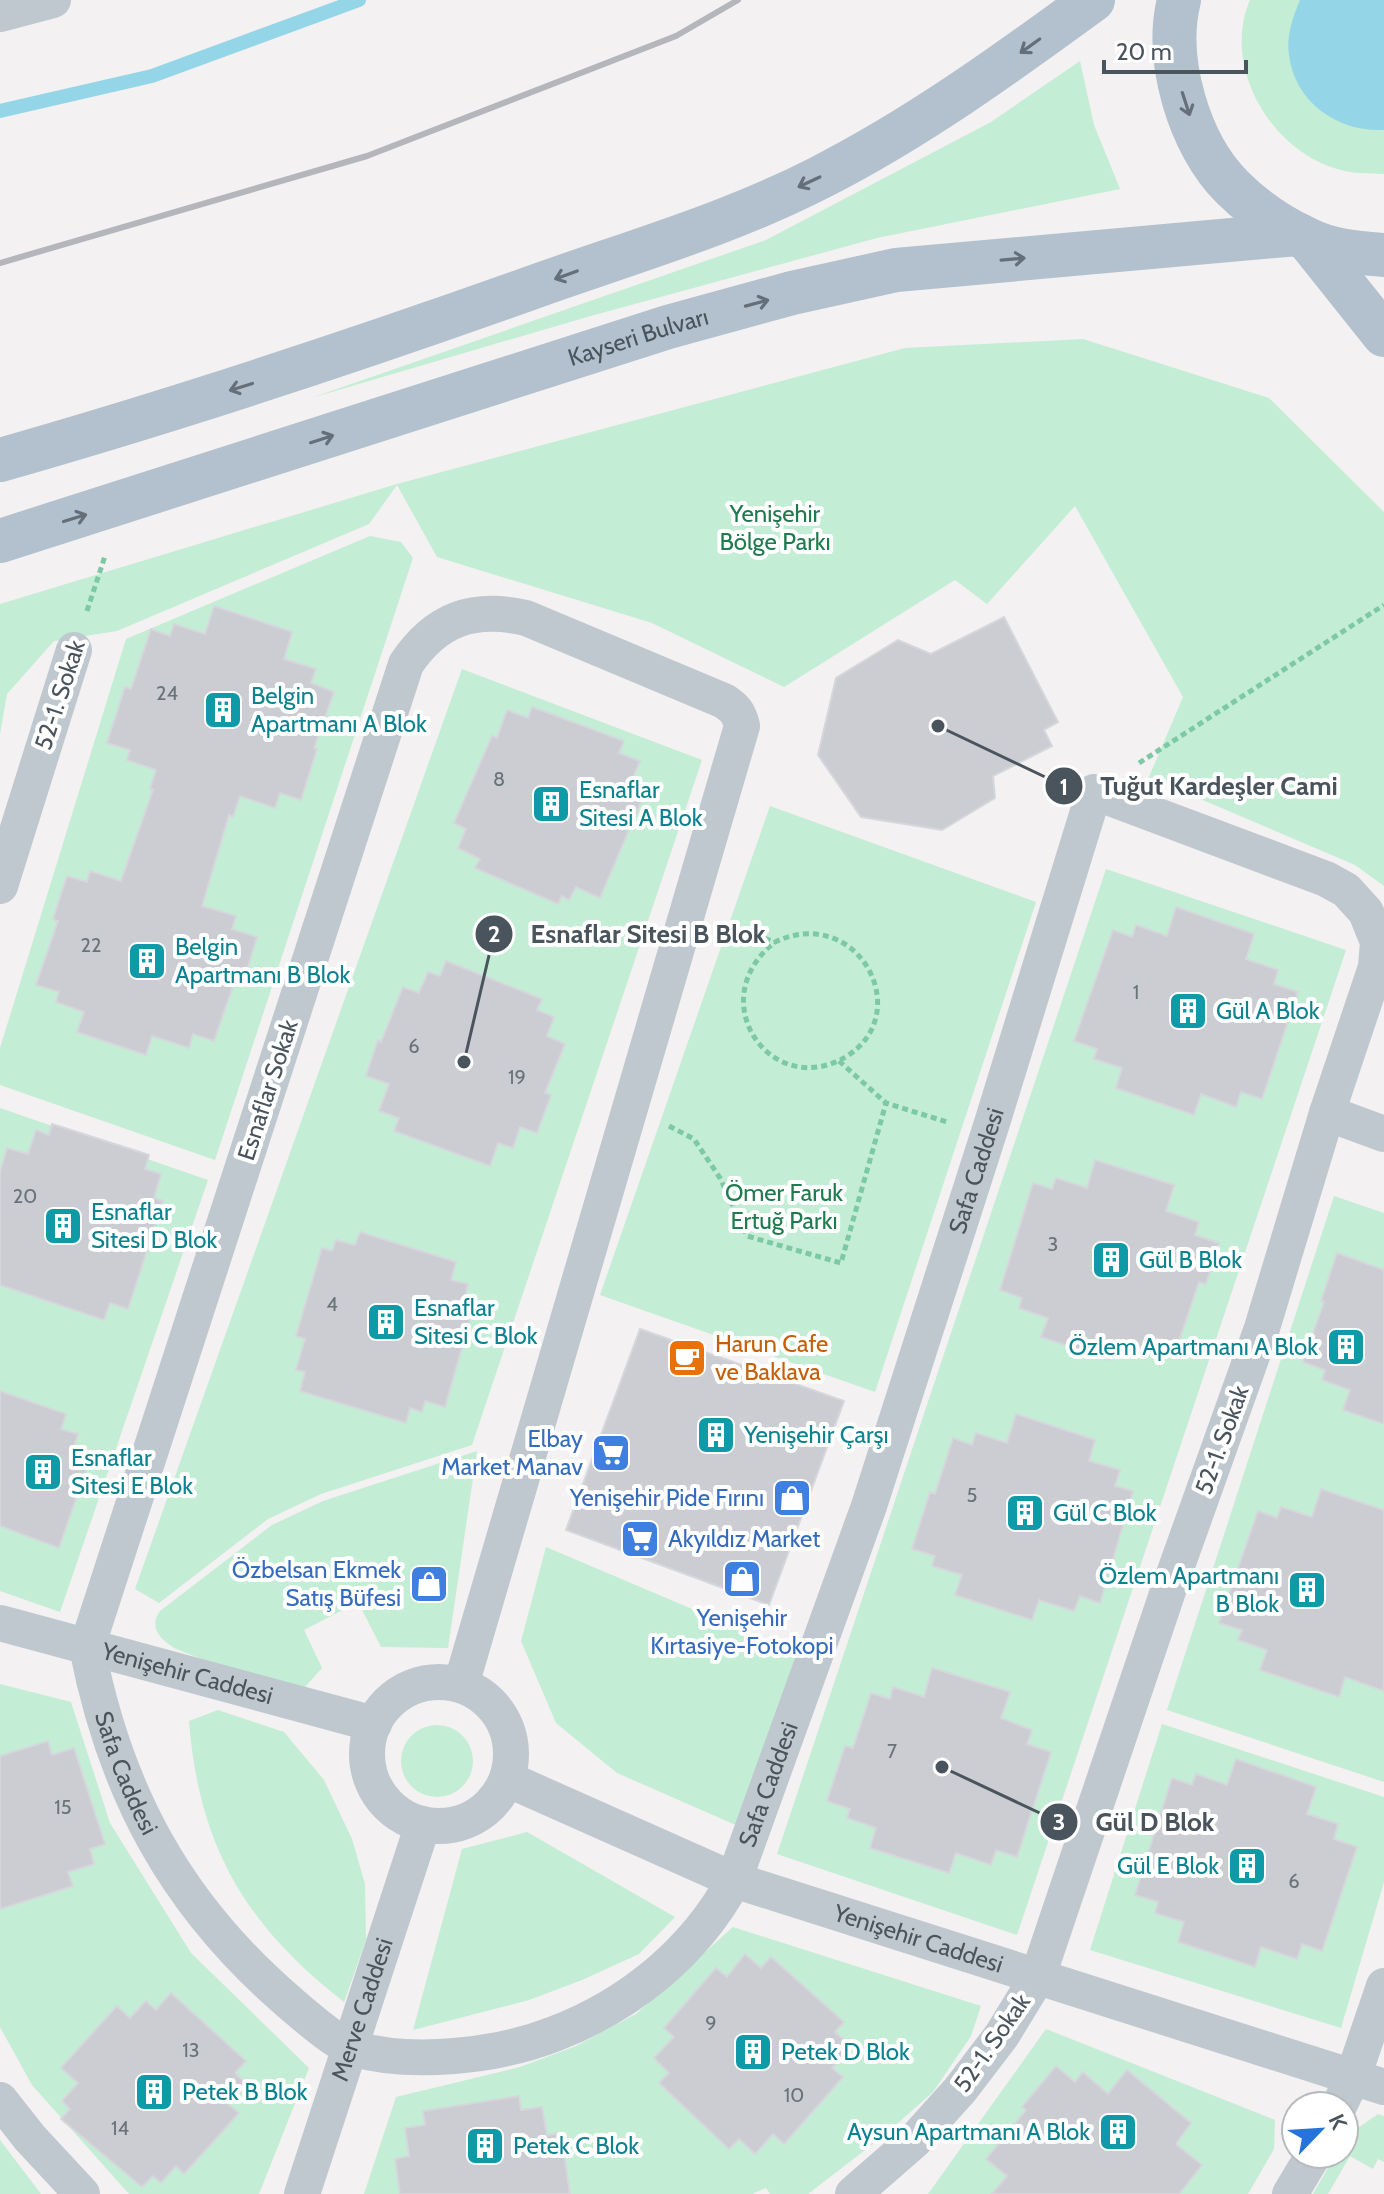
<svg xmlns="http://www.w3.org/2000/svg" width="1384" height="2194" font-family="Cabin,sans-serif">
  <rect width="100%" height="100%" fill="#f3f1f1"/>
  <path fill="#c3edd4" d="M1250 0H1384V174C1370 173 1354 174 1341 170 1272 153 1221 67 1250 0Z
    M1080 61 1094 125 1120 189 877 238 587 317 311 398 766 240 991 122Z
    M1083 339 1269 398 1384 512V886L1355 865 1149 777 1183 697 1075 506 987 604 955 580 784 687 652 623 437 557 397 485 369 524 117 631 54 641 7 694 0 734V604L397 484 905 348Z
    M370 536 401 542 413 558 215 1160 0 1085V1048L126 639Z
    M462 669 702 760 472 1445 321 1494 268 1519 159 1603 135 1589Z
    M770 806 1036 902 875 1392 600 1295Z
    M1106 869 1346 950 1017 1935 777 1854Z
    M0 1108 208 1180 60 1612 0 1591Z
    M1334 1196 1384 1213V1782L1167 1710Z
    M477 1451 448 1648 381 1647 358 1602 304 1630 322 1668 296 1697 174 1648C161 1639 148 1628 160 1611L272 1525 323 1501Z
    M546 1547 803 1656 738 1826 617 1773 556 1723 521 1641Z
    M0 1684 71 1702 110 1823 191 1953 309 2068 259 2194H129L32 2085 0 2027Z
    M218 1710 284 1732 324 1780 352 1839 365 1884 366 1940 344 2002C245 1925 199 1846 189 1721Z
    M1162 1724 1384 1797V1882L1341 2028 1090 1950Z
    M401 1761a36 36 0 1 1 72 0a36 36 0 1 1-72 0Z
    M527 1832 675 1917 639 1954 582 1980 529 2000 413 2030 462 1849Z
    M733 1927 981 2006 971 2036 933 2092 882 2137 808 2194H770L766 2188 752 2194H364L396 2097 520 2067 576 2046 636 2014Z
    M1046 2029 1275 2120 1274 2149 1248 2194H928Z
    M1378 2114 1384 2116V2162L1378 2159 1373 2169 1350 2156 1328 2194H1313L1336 2154H1344L1345 2137Z
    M0 2140 41 2194H0Z"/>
  <path fill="#94d5e7" d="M1300 0H1384V130C1338 132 1295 103 1289 55 1286 36 1293 17 1300 0Z"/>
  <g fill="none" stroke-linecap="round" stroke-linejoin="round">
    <path stroke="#94d5e7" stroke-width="14" d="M0 111 152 76 359 0"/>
  </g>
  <path fill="#cbcdd3" stroke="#d6d7dc" stroke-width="2" d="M214 606 292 632 284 659 316 669 311 683 334 692 314 748 317 749 301 800 280 793 275 808 240 796 233 817 229 815 202 906 236 916 232 929 257 937 243 983 235 980 214 1041 193 1034 189 1048 152 1036 146 1055 77 1032 84 1012 56 1002 59 992 36 985 58 921 53 919 67 876 87 882 90 871 121 881 153 790 150 789 156 770 127 760 130 750 107 743 125 687 131 689 151 629 170 636 174 624 205 634Z
    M1004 617 1058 722 1044 730 1052 746 993 776 995 798 942 830 861 817 818 755 836 678 898 640 931 654Z
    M532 707 624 741 619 753 640 761 628 789 644 795 600 898 576 887 569 900 562 896 558 904 475 868 480 859 458 848 466 829 454 823 492 736 497 738 507 710 528 718Z
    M1176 907 1254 934 1246 959 1278 970 1274 984 1298 992 1262 1099 1241 1092 1236 1107 1201 1094 1194 1115 1116 1088 1122 1068 1094 1059 1097 1049 1074 1041 1113 930 1132 937 1136 925 1167 936Z
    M446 961 542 999 537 1010 554 1017 547 1036 565 1044 545 1093 551 1095 537 1133 520 1127 513 1148 498 1143 490 1166 394 1131 399 1118 379 1111 389 1084 366 1076 378 1040 381 1042 403 987 419 993 428 972 440 976Z
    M52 1124 149 1155 145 1169 161 1174 154 1198 163 1201 128 1309 110 1303 104 1320 0 1285V1172L7 1148 28 1154 36 1130 49 1135Z
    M1095 1160 1174 1185 1166 1211 1199 1222 1195 1235 1219 1243 1206 1284 1199 1282 1178 1344 1157 1338 1153 1352 1117 1340 1110 1360 1041 1337 1048 1318 1019 1308 1022 1298 1000 1290 1033 1183 1052 1189 1056 1178 1087 1188Z
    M360 1232 456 1262 451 1280 468 1284 462 1309 472 1312 445 1407 425 1401 422 1412 410 1408 406 1423 300 1391 305 1372 296 1370 305 1339 296 1336 322 1248 332 1251 336 1240 355 1245Z
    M1337 1253 1384 1270V1424L1343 1410 1350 1390 1322 1380 1325 1370 1303 1362 1324 1302 1321 1301Z
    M640 1329 844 1401 769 1605 566 1530Z
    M0 1391 66 1414 61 1429 78 1434 71 1455 89 1461 59 1548 0 1526Z
    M1016 1414 1095 1440 1089 1461 1120 1470 1115 1486 1133 1491 1100 1603 1080 1596 1074 1611 1039 1600 1032 1620 955 1595 962 1575 932 1566 935 1556 912 1549 930 1492 935 1494 953 1438 972 1445 976 1433 1007 1443Z
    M1321 1489 1384 1510V1691L1345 1677 1339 1697 1260 1670 1267 1650 1238 1640 1242 1630 1219 1623 1258 1511 1277 1518 1281 1507 1312 1517Z
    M932 1668 1010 1692 1001 1718 1032 1730 1027 1744 1051 1752 1017 1857 996 1850 991 1865 956 1853 949 1873 870 1848 876 1828 847 1818 850 1809 827 1801 845 1746 853 1748 871 1693 890 1699 893 1687 924 1697Z
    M48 1741 52 1755 74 1748 105 1844 90 1849 94 1864 68 1872 73 1886 0 1909V1756Z
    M1236 1759 1316 1787 1307 1814 1338 1824 1334 1839 1357 1847 1322 1951 1302 1944 1297 1959 1261 1947 1255 1967 1178 1942 1184 1922 1155 1913 1158 1902 1135 1895 1172 1778 1192 1785 1196 1774 1227 1785Z
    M745 1954 761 1968 771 1957 844 2022 835 2032 851 2046 832 2068 843 2077 784 2144 773 2134 755 2154 739 2139 729 2149 659 2083 669 2073 654 2058 674 2037 664 2028 716 1968 727 1977Z
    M171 1993 246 2061 235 2073 247 2084 228 2104 239 2113 184 2174 176 2166 161 2183 153 2176 142 2187 61 2119 70 2109 62 2101 78 2083 61 2068 117 2006 130 2018 146 2001 156 2010Z
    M1056 2066 1075 2082 1083 2072 1108 2094 1127 2070 1191 2123 1176 2144 1202 2165 1179 2194H992L1007 2176 986 2159 1026 2110 1022 2107Z
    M519 2096 521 2110 542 2107 547 2135 561 2133 570 2194H400L395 2159 409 2156 405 2128 425 2125 423 2111Z"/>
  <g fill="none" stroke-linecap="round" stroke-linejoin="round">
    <path stroke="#7dc9a4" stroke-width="5" stroke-dasharray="6 4" stroke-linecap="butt" d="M87 611 105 556
      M1139 763 1384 605
      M727 925 775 942C858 903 916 1013 847 1056 773 1102 700 1001 775 942
      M839 1061 886 1103 947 1122
      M669 1126 694 1139 720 1178 747 1236 841 1263 886 1103"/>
    <g stroke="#c0c8cf" stroke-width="36">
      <path d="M0 14 53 0"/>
      <path d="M0 886 74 650"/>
      <path d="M1327 1113 1384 1134"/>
      <path id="s1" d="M0 1623 374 1724"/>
      <circle cx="439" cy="1754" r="72"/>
      <path id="s2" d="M461 1685 742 726C739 713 735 708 724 701L526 618C473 606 436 619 406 664L87 1647C115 1792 176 1905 289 2002 303 2014 336 2043 352 2048 411 2066 498 2056 554 2034 630 2005 695 1952 734 1880L869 1506 992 1123 1094 792 1326 879 1346 890 1366 912 1378 942 1376 967 1327 1113 1262 1328 1169 1588 1038 1976 1002 2035 960 2090 914 2141 853 2194"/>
      <path id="s3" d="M507 1779 734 1880 1384 2087"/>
      <path d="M0 2100 30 2138 82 2194"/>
      <path d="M1339 2106 1353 2077 1384 1986"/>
      <path id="s4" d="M302 2194 423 1824"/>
      <path d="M1290 2194 1314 2154"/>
    </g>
    <g stroke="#b3c0cd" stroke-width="44">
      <path d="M1179 0C1164 60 1189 144 1232 187 1254 209 1279 226 1307 239 1330 251 1358 253 1384 255"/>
      <path d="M1309 241 1384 335"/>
      <path d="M0 460C183 408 363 348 542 284 635 251 731 223 819 178 917 128 1004 65 1093 0"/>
      <path id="s5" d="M0 541 668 327 792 293 896 270 1297 234"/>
    </g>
    <path stroke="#b4b6bb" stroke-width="6" d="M0 263 367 156 676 36 738 0"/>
  </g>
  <defs><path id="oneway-shaft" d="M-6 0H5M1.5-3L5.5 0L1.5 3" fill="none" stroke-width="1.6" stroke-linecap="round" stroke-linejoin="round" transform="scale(2)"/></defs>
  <g stroke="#646f79">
    <use href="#oneway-shaft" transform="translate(1030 46) rotate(144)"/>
    <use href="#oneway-shaft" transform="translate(1186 104) rotate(72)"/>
    <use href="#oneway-shaft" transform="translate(809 182) rotate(155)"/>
    <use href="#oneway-shaft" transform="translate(1013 259) rotate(-5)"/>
    <use href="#oneway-shaft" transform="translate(566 275) rotate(160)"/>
    <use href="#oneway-shaft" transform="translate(757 303) rotate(-15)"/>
    <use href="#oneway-shaft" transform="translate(241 387) rotate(163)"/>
    <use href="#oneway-shaft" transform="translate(322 439) rotate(-18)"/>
    <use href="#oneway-shaft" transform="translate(75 518) rotate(-17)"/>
  </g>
  <defs>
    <g id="building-square" transform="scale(2)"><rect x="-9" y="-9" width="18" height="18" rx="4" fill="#0f9aa8" stroke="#fff"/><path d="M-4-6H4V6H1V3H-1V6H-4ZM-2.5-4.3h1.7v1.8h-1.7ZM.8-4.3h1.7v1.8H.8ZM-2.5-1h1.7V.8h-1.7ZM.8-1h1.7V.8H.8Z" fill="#fff"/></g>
    <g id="cafe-square" transform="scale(2)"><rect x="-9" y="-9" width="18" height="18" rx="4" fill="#e8710a" stroke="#fff"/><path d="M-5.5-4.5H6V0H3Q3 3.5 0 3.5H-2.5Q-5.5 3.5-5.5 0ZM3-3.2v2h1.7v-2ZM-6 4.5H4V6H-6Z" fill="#fff"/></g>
    <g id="supermarket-square" transform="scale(2)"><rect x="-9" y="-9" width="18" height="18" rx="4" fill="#3f7fe0" stroke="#fff"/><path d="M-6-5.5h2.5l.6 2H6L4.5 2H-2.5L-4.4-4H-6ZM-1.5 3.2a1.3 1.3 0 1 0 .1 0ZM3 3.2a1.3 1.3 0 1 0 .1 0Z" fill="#fff"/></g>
    <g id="shop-square" transform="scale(2)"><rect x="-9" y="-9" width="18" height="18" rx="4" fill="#3f7fe0" stroke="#fff"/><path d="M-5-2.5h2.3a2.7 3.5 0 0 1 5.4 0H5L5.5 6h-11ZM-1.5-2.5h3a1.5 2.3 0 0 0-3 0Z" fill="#fff"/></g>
  </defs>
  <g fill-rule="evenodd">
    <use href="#building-square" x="223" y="710"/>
    <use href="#building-square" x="551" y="804"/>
    <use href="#building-square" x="147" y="961"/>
    <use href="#building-square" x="1188" y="1011"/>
    <use href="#building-square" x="63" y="1226"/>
    <use href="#building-square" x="1111" y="1260"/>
    <use href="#building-square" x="386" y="1322"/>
    <use href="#building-square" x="1346" y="1347"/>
    <use href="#cafe-square" x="687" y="1358"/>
    <use href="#building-square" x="716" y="1435"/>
    <use href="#supermarket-square" x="611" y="1453"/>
    <use href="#building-square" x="43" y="1472"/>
    <use href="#shop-square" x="792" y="1498"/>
    <use href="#building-square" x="1025" y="1513"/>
    <use href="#supermarket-square" x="640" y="1539"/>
    <use href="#shop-square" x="742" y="1579"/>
    <use href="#shop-square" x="429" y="1584"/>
    <use href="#building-square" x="1307" y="1590"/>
    <use href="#building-square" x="1247" y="1866"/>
    <use href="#building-square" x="753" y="2052"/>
    <use href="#building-square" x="154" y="2092"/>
    <use href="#building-square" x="1118" y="2132"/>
    <use href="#building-square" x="485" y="2146"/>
  </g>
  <g text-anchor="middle" stroke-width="8" stroke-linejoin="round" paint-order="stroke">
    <g font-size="20" fill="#6a727a">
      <text x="167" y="700">24</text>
      <text x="499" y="786">8</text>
      <text x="91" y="952">22</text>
      <text x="1136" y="999">1</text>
      <text x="414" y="1053">6</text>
      <text x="517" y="1084">19</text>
      <text x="25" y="1203">20</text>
      <text x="1053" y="1251">3</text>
      <text x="332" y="1311">4</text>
      <text x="972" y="1502">5</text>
      <text x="892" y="1758">7</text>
      <text x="63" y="1814">15</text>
      <text x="1294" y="1888">6</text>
      <text x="711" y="2030">9</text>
      <text x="191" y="2057">13</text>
      <text x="794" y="2102">10</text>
      <text x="120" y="2135">14</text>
    </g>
    <g font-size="24" fill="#4a545d" stroke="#fff">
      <text dy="8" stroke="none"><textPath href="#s5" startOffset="670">Kayseri Bulvarı</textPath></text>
      <text transform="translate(60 695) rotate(-72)" y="8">52-1. Sokak</text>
      <text transform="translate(268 1090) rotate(-72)" y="8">Esnaflar Sokak</text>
      <text dy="8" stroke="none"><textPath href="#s2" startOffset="4110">Safa Caddesi</textPath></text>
      <text transform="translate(1222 1440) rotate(-70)" y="8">52-1. Sokak</text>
      <text dy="8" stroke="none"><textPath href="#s1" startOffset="194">Yenişehir Caddesi</textPath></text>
      <text dy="8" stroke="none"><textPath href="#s2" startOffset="2550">Safa Caddesi</textPath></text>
      <text dy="8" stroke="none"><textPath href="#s2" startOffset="3462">Safa Caddesi</textPath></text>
      <text dy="8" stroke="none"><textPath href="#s3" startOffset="442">Yenişehir Caddesi</textPath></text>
      <text dy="8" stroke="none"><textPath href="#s4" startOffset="194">Merve Caddesi</textPath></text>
      <text transform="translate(992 2043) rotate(-55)" y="8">52-1. Sokak</text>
    </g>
    <g font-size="24" fill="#1e7b4d" stroke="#fff">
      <text x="775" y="522">Yenişehir<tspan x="775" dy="28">Bölge Parkı</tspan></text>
      <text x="784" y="1201">Ömer Faruk<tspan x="784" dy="28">Ertuğ Parkı</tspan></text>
    </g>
    <g font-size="24" fill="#0d838f" stroke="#fff" text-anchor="start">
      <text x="251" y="704">Belgin<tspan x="251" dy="28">Apartmanı A Blok</tspan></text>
      <text x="579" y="798">Esnaflar<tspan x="579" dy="28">Sitesi A Blok</tspan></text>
      <text x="175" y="955">Belgin<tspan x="175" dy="28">Apartmanı B Blok</tspan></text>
      <text x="1216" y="1019">Gül A Blok</text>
      <text x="91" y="1220">Esnaflar<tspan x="91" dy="28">Sitesi D Blok</tspan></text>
      <text x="1139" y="1268">Gül B Blok</text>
      <text x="414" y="1316">Esnaflar<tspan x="414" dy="28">Sitesi C Blok</tspan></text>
      <text x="1318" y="1355" text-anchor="end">Özlem Apartmanı A Blok</text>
      <text x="744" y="1443">Yenişehir Çarşı</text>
      <text x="71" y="1466">Esnaflar<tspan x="71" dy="28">Sitesi E Blok</tspan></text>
      <text x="1053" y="1521">Gül C Blok</text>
      <text x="1279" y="1584" text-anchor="end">Özlem Apartmanı<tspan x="1279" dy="28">B Blok</tspan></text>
      <text x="1219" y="1874" text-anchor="end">Gül E Blok</text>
      <text x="781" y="2060">Petek D Blok</text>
      <text x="182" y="2100">Petek B Blok</text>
      <text x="1090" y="2140" text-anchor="end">Aysun Apartmanı A Blok</text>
      <text x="513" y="2154">Petek C Blok</text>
    </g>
    <g font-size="24" fill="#c56008" stroke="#fff" text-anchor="start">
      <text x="715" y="1352">Harun Cafe<tspan x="715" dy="28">ve Baklava</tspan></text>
    </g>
    <g font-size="24" fill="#366cbe" stroke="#fff" text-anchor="end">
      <text x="583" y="1447">Elbay<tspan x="583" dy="28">Market Manav</tspan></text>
      <text x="764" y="1506">Yenişehir Pide Fırını</text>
      <text x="668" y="1547" text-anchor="start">Akyıldız Market</text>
      <text x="401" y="1578">Özbelsan Ekmek<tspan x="401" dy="28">Satış Büfesi</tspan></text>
      <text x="742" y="1626" text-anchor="middle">Yenişehir<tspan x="742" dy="28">Kırtasiye-Fotokopi</tspan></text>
    </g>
  </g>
  <path fill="none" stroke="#4a545d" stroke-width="3" d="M938 726L1064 786M464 1062L494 934M942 1767L1059 1822"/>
  <g fill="#4a545d" stroke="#fff" stroke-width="3">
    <circle cx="938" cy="726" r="8"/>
    <circle cx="464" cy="1062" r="8"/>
    <circle cx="942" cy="1767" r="8"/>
    <circle cx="1064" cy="786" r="20"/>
    <circle cx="494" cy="934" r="20"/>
    <circle cx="1059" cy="1822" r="20"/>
  </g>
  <g font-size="24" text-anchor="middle" font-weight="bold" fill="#fff">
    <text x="1064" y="795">1</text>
    <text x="494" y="942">2</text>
    <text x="1059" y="1830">3</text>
  </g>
  <g font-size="26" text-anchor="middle" font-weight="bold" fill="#4a545d" stroke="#fff" stroke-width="8" stroke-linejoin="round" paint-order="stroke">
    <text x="1219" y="795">Tuğut Kardeşler Cami</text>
    <text x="648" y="943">Esnaflar Sitesi B Blok</text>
    <text x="1155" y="1831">Gül D Blok</text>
  </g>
  <g transform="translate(1320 2130) rotate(65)"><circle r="38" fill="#ffffff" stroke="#b7bbbe" stroke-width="2"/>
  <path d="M0-6L14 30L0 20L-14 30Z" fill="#2674d9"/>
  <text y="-12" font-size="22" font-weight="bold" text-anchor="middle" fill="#4a545d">K</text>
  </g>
  <path d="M1104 60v12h142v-12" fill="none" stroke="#4a545d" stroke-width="4"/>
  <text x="1116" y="60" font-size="24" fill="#4a545d" stroke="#ffffff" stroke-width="6" paint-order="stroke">20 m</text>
</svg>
